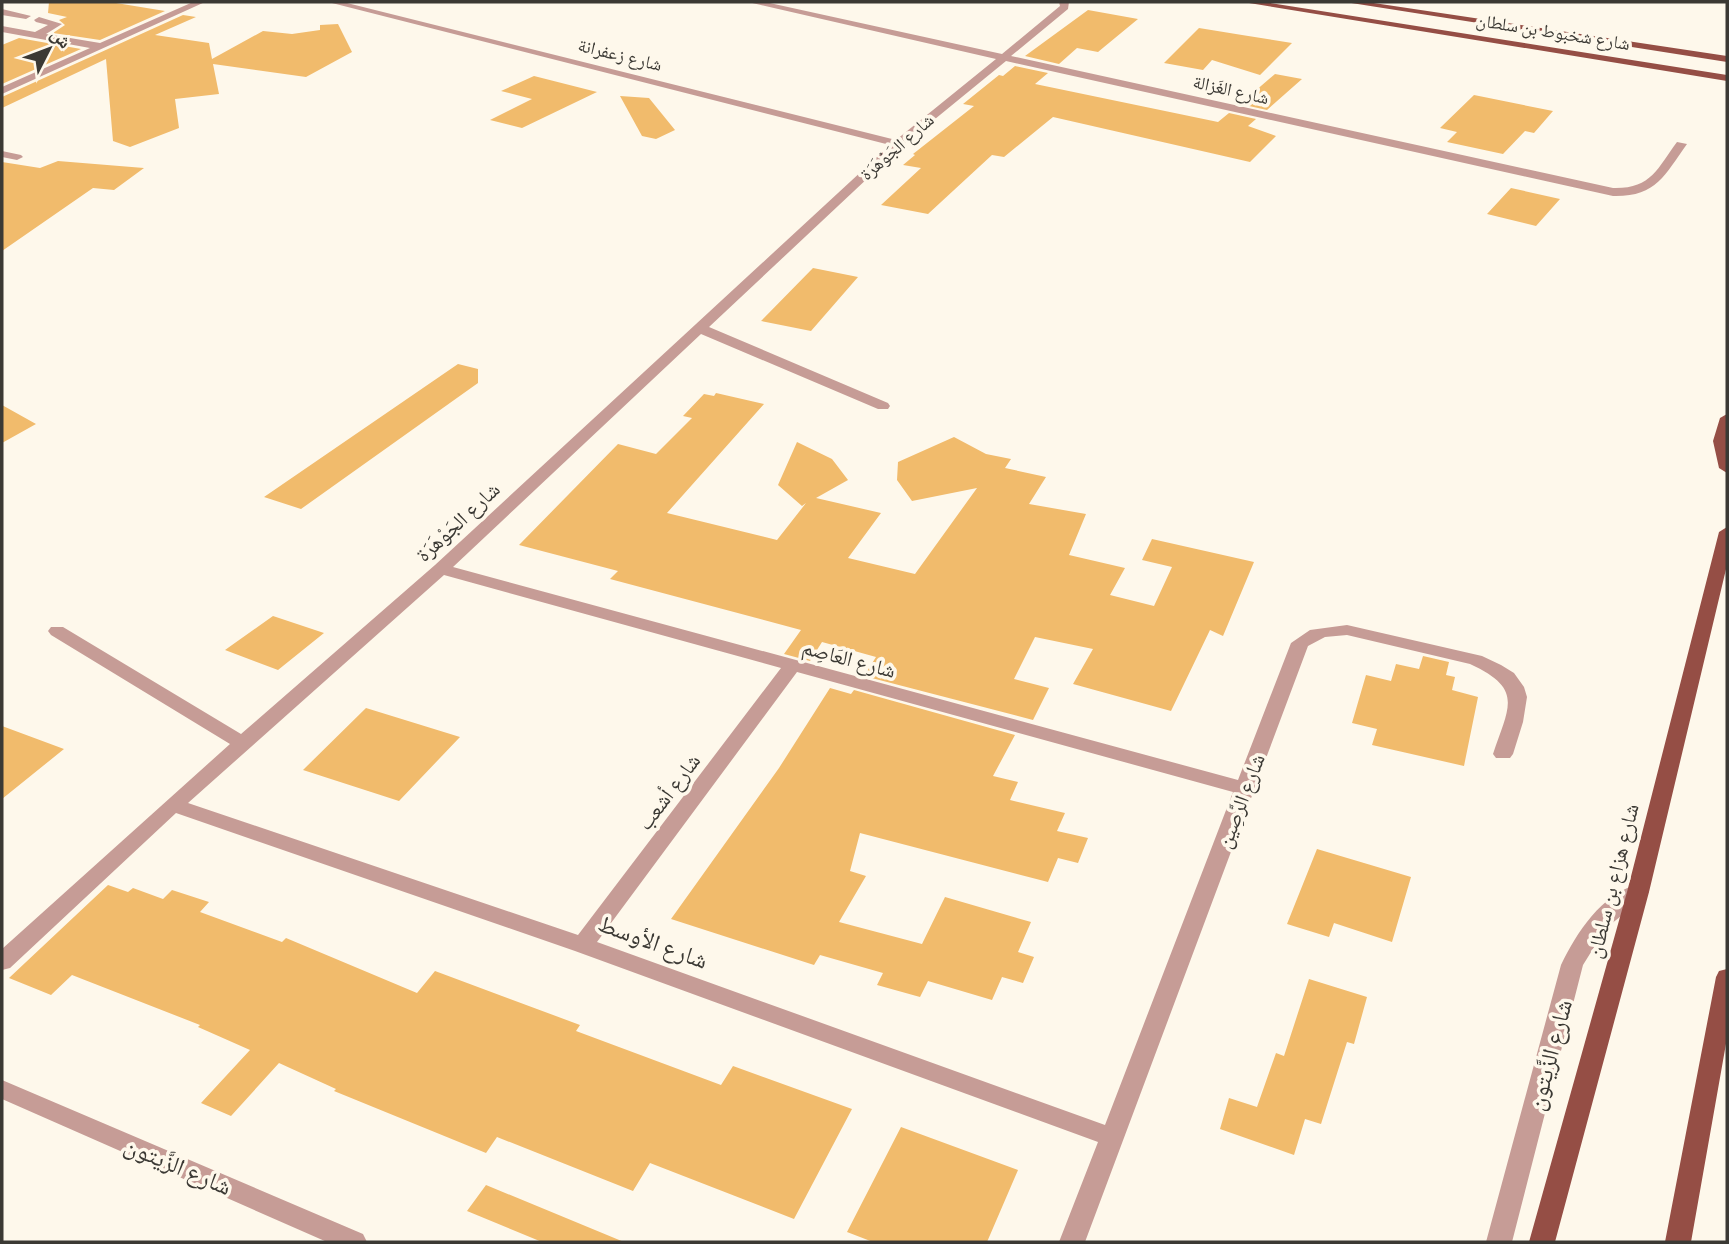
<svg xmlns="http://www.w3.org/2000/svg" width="1729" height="1244" font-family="Signika,'Noto Naskh Arabic',sans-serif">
  <rect width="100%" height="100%" fill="#fef8eb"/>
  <path fill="#f1bb6c" d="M49 2H110L165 11 100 40 53 33 65 25 59 20 67 17 48 13Z
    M1088 10 1138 19 1098 52 1077 48 1059 64 1025 56Z
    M183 15 196 17 155 35 209 43 212 59 263 31 292 34 320 30V25L338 24 352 52 306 77 213 64 219 94 175 99 179 128 130 147 113 141 106 59 2 108V97Z
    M1199 28 1242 35 1292 43 1260 75 1212 60 1203 70 1164 63Z
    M19 38 81 49 2 84V45Z
    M1015 66 1048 73 1035 84 1218 122 1229 113 1256 119 1248 126 1276 136 1250 162 1053 117 1004 157 992 155 928 214 881 205 921 168 903 165 915 155 913 154 974 106 963 104 999 75 1003 76Z
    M1275 74 1302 79 1267 110 1240 104Z
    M534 76 597 92 522 128 490 120 532 99 501 91Z
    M1474 95 1553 111 1534 133 1525 131 1503 154 1447 142 1457 132 1440 128Z
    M620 96 649 98 675 130 656 139 642 136Z
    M58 161 144 168 114 190 93 188 2 251V162L40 168Z
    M1511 188 1560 199 1536 226 1487 214Z
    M813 268 858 277 811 331 761 321Z
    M458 364 478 369V383L301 509 264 497Z
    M716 393 764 404 667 513 777 540 806 503 802 506 778 485 797 442 832 459 848 480 816 498 881 513 848 558 915 574 977 488 912 501 897 480 898 462 954 437 986 454 1011 459 1005 468 1046 477 1029 504 1086 514 1069 555 1125 568 1110 595 1154 606 1172 567 1142 560 1152 539 1254 562 1223 636 1210 630 1171 711 1073 684 1093 649 1035 637 1014 679 1049 688 1033 720 864 676 876 657 822 642 810 661 784 654 801 630 610 579 618 571 519 545 618 444 656 454 692 418 683 416 704 394 714 396Z
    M2 405 36 424 2 443Z
    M273 616 324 633 278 670 225 650Z
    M1423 656 1449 662 1446 675 1455 677 1452 690 1478 697 1464 766 1372 745 1377 729 1352 723 1366 675 1391 681 1396 664 1419 669Z
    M830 688 851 694 854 690 1015 735 993 776 1018 782 1010 800 1065 813 1057 831 1088 838 1078 863 1058 858 1048 882 860 833 850 871 866 876 839 922 922 944 945 897 1031 922 1018 952 1034 957 1023 983 1002 977 992 1000 928 981 920 997 877 985 883 973 820 955 814 965 671 919 779 768Z
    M366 708 460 737 399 801 303 770Z
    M2 726 64 749 2 799Z
    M1317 849 1411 877 1392 942 1334 923 1329 937 1287 924Z
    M108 885 128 892 133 888 163 899 172 890 209 902 200 912 282 942 286 938 417 993 435 971 580 1025 576 1031 721 1085 733 1066 852 1109 794 1219 650 1163 633 1191 497 1137 486 1153 334 1091 336 1089 279 1063 231 1116 201 1103 250 1050 198 1027 200 1025 72 975 51 995 9 978Z
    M1309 979 1367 997 1354 1044 1347 1042 1321 1124 1305 1119 1294 1155 1220 1129 1229 1098 1257 1107 1276 1053 1284 1056Z
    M901 1127 1018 1170 987 1242H873L847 1232Z
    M486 1185 624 1242H542L467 1211Z"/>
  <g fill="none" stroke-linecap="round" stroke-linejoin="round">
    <path fill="#c69c96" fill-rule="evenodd" d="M193 2H205L2 94V87L90 48 2 32V26L35 32 48 25 36 22 34 20 39 17 62 24 46 34 100 43Z
      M328 2H343L896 140 996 59 748 2H765L1002 54 1060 6 1059 2H1069L1068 9 1011 56 1613 188C1651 189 1657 169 1677 142L1687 144C1664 176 1656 197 1613 196L1006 61 902 146 709 327 888 403 890 406 888 409H878L701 334 453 567 1238 780 1291 643 1310 630 1347 625 1482 656 1501 665 1514 673 1524 687 1527 697 1523 722 1513 754 1510 758H1496L1493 754C1509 706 1524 689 1470 664L1347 635 1325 637 1308 646 1085 1242H1059L1098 1142 575 951 176 813 10 968 2 970V949L230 744 51 635 48 631 51 627H63L241 734 435 565 890 145ZM444 575 781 668 578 935 188 803ZM797 672 1233 792 1105 1125 597 942Z
      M2 9 31 16 26 19 2 15Z
      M2 151 21 155 23 157 17 160 2 157Z
      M1638 884 1645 887 1649 892 1645 897 1606 928 1583 965 1512 1242H1486L1561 965C1577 932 1601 895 1638 884Z
      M2 1080 363 1234 367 1242H327L2 1099Z"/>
    <path fill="#954e45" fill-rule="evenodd" d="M1243 2H1264L1727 75V81Z
      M1345 2H1367L1727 56V62Z
      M1727 414V473L1719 468 1713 441 1720 418Z
      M1727 527V565L1649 892 1555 1242H1529L1627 892 1719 532Z
      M1727 969V1038L1691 1242H1665L1716 977 1719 971Z"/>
  </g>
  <g text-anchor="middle" stroke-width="7" stroke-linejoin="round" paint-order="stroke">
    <g font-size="18" fill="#3b3934" stroke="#fef8eb">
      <text transform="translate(1553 32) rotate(9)" y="6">شارع شخبوط بن سلطان</text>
      <text transform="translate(620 55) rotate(14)" y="6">شارع زعفرانة</text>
      <text transform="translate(1231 90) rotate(13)" y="6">شارع الغَزالة</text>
      <text transform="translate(897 147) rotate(-41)" y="6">شارع الجَوْهَرَة</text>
    </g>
    <g font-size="21" fill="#3b3934" stroke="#fef8eb">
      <text transform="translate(458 522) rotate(-43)" y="7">شارع الجَوْهَرَة</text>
      <text transform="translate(849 659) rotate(15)" y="7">شارع العَاصِم</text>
      <text transform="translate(669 792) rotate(-53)" y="7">شارع أشعب</text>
      <text transform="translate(1241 801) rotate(-69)" y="7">شارع الرَّصِين</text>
      <text transform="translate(1613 881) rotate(-76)" y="7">شارع هزاع بن سلطان</text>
    </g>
    <g font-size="24" fill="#3b3934" stroke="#fef8eb">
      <text transform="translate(653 942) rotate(20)" y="8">شارع الأوسط</text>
      <text transform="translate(1550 1055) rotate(-75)" y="8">شارع الزَّيتون</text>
      <text transform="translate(178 1166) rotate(23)" y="8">شارع الزَّيتون</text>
    </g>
  </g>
  <rect width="1729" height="1244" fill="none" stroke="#3b3934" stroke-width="7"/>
  <g transform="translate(49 49) rotate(48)" stroke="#fef8eb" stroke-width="5" paint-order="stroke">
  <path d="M0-5L12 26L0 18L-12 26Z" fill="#3b3934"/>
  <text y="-10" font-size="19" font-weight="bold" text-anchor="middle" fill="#3b3934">ش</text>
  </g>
</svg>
